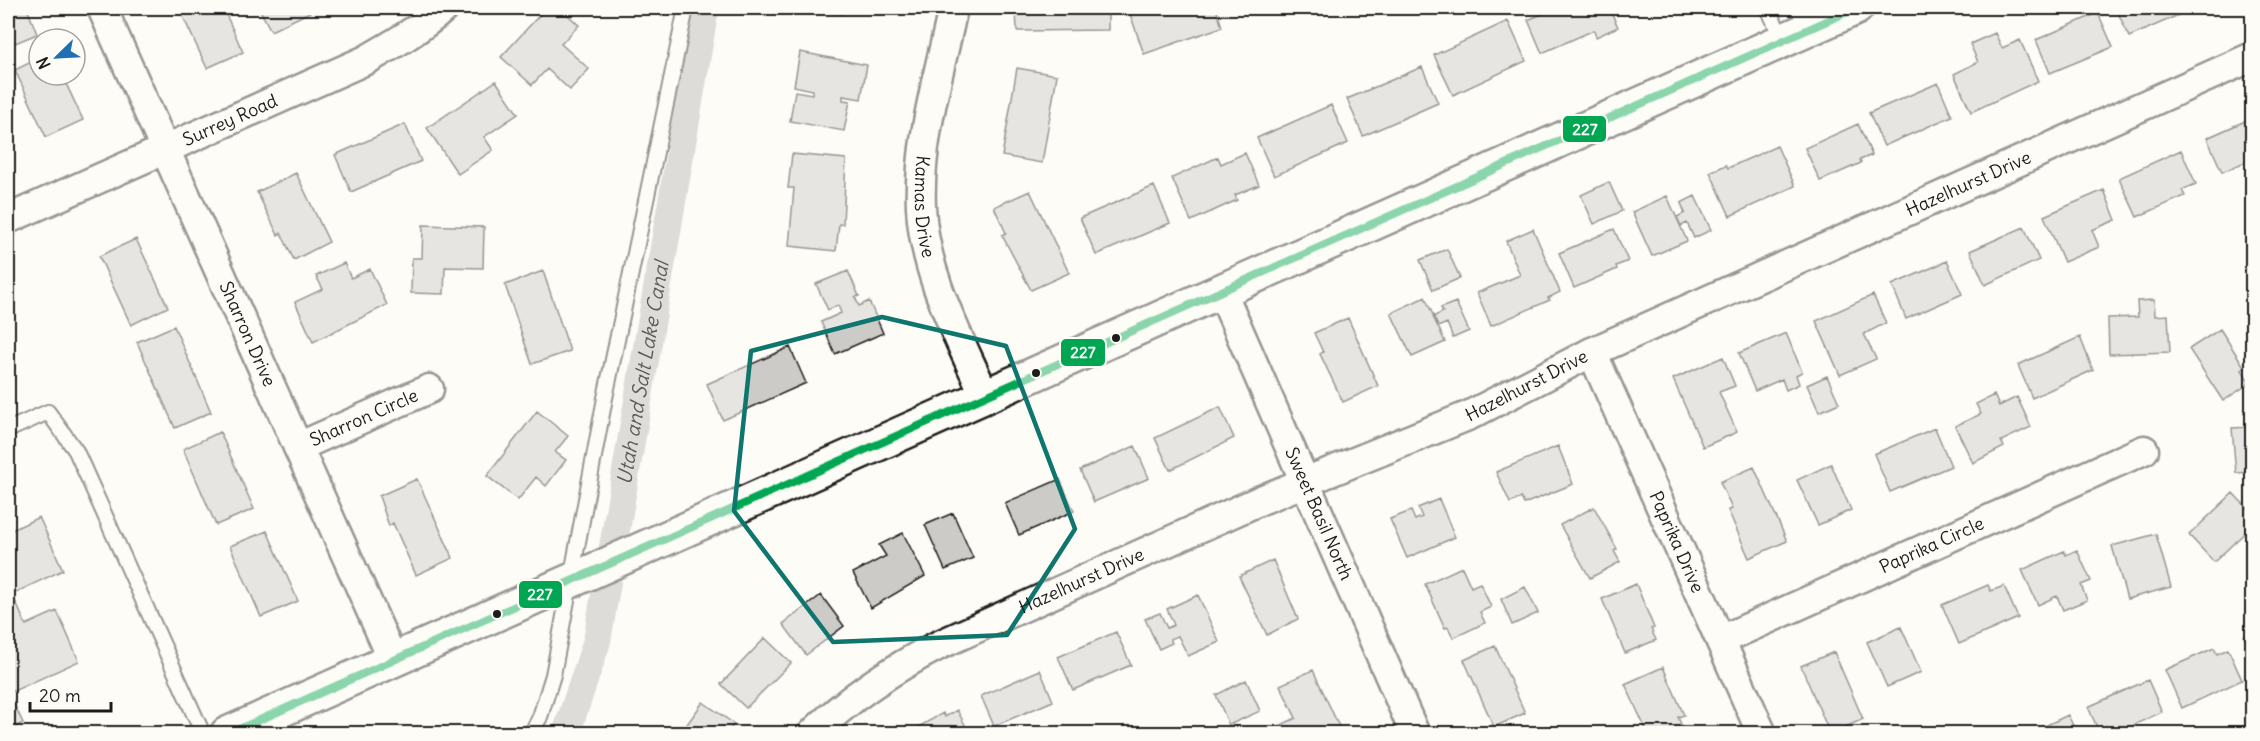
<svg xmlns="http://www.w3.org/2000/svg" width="2260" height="741" font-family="Delius,sans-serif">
  <rect width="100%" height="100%" fill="#fdfcf7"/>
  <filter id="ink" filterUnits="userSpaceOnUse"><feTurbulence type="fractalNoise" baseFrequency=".0167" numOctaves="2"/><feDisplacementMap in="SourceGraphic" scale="12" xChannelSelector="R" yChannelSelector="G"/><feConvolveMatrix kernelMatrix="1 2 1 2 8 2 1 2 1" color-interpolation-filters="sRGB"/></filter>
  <g filter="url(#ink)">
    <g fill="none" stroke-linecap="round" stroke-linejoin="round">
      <path stroke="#b7b6b2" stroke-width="28" id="s1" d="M566 734 597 641 705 8"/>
    </g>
    <path fill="#cccbc8" stroke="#1c1c1c" stroke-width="1.5" d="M8 8H27L37 34 8 46Z
      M179 8H223L243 52 207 68Z
      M259 8H318L271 31Z
      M546 8H560L579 25 561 44 589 69 570 90 547 69 532 85 501 57Z
      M807 8H843L842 14Z
      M1016 8H1108V30L1017 31Z
      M1128 8H1216L1222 27 1144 54Z
      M1556 8H1609L1618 27 1596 37 1594 30 1542 53 1528 20Z
      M2116 8H2192V9L2129 37Z
      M2098 13 2113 47 2050 73 2036 40Z
      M1508 21 1526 61 1453 95 1434 55Z
      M1995 33 2002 48 2020 40 2038 81 1971 112 1954 74 1978 62 1970 44Z
      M800 52 867 65 861 99 843 96V100L850 101 844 131 790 121 795 91 812 94 813 90 794 86Z
      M39 58V75H62L83 120 46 137 15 70Z
      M1422 67 1438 103 1363 136 1347 99Z
      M1017 68 1057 75 1042 163 1002 156Z
      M496 81 518 114 484 137 493 150 458 174 427 128Z
      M1938 83 1952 116 1884 146 1869 113Z
      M1331 105 1348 143 1274 176 1257 138Z
      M2252 118V159L2222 172 2207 138Z
      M405 124 421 161 351 192 335 155Z
      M1858 124 1872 155 1860 160 1861 163 1820 181 1805 148Z
      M1777 146 1795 186 1730 216 1710 172 1726 165 1728 168Z
      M2181 150 2196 184 2182 190 2185 196 2137 217 2119 178Z
      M1245 153 1259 185 1235 195 1237 200 1191 221 1172 178 1218 157 1221 164Z
      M792 154 846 159 843 224H839L836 251 789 246 794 188H788Z
      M296 173 329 242 294 260 281 233 278 235 257 192Z
      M1609 182 1622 211 1594 224 1581 195Z
      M1154 186 1170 223 1096 255 1080 218Z
      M2104 190 2116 220 2092 230 2099 247 2064 262 2044 216Z
      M1030 191 1069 273 1031 290 1002 235 1006 233 994 207Z
      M1667 196 1687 241 1652 256 1632 212Z
      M1695 196 1711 230 1694 238 1687 223 1681 226 1677 217 1685 213 1681 203Z
      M423 225 484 227 483 268 445 267 444 294 411 293 412 258H422Z
      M2024 227 2039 260 1985 285 1970 251Z
      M1533 229 1560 292 1548 298 1550 300 1491 326 1477 293 1520 275 1506 241Z
      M1614 229 1628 261 1616 266 1617 269 1574 288 1559 253Z
      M136 239 168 307 131 325 99 256Z
      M1447 249 1460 278 1433 290 1420 260Z
      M1947 261 1962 294 1906 319 1892 285Z
      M344 263 351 278 370 269 387 305 313 342 295 302 323 289 316 276Z
      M543 271 570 351 532 364 505 285Z
      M848 271 859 296 855 297 859 306 869 301 883 333 835 354 821 322 841 313 838 305 828 310 816 284Z
      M1873 295 1886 323 1864 334 1876 359 1840 375 1816 321Z
      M1425 297 1445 342 1412 357 1391 313Z
      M2154 300 2155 316 2168 315 2170 352 2109 354 2108 318 2138 317 2137 301Z
      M1456 302 1469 331 1453 338 1447 323 1438 327 1433 317 1443 312 1441 308Z
      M1348 318 1378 386 1343 402 1320 354 1323 352 1314 333Z
      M174 326 211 412 175 428 137 342Z
      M2220 329 2245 368 2242 370 2250 383 2223 401 2189 349Z
      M1786 333 1802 372 1796 375 1799 384 1786 390 1782 379 1755 391 1739 353Z
      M2080 337 2093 370 2032 398 2018 365Z
      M790 347 806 383 723 420 707 384Z
      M1723 357 1735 386 1719 392 1737 432 1703 447 1673 379Z
      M1827 376 1839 403 1819 412 1807 385Z
      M1994 395 1999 406 2017 397 2031 427 2001 441 2004 447 1973 463 1955 426 1981 414 1976 404Z
      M1220 407 1234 438 1170 470 1155 438Z
      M537 411 568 436 555 452 566 460 546 486 536 477 518 500 487 476Z
      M2252 427V472L2236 473 2232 428Z
      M1935 428 1951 466 1890 492 1874 454Z
      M220 432 254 509 216 525 183 449Z
      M1135 446 1149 478 1094 502 1080 470Z
      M1558 446 1573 484 1524 504 1521 498 1510 503 1496 472Z
      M1831 464 1851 510 1818 525 1797 480Z
      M1754 467 1787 541 1749 558 1728 510 1732 509 1720 482Z
      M417 479 453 558 416 575 393 523 389 526 379 496Z
      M1060 479 1074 511 1019 535 1005 503Z
      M2233 493 2252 513V526L2214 562 2189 535Z
      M1439 499 1455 537 1407 558 1390 519 1411 511 1415 520 1422 517 1418 508Z
      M1594 507 1617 549 1614 551 1620 562 1590 578 1560 525Z
      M953 513 973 558 945 570 925 525Z
      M39 517 63 570 12 594 26 625 57 611 79 661 9 693 23 723 8 730V532Z
      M267 531 298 601 261 617 230 546Z
      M903 533 925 576 871 608 853 573 886 556 879 545Z
      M2156 534 2171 587 2127 599 2112 546Z
      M2077 550 2091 581 2081 585 2087 600 2063 610 2057 596 2038 605 2022 570 2064 551 2066 555Z
      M1273 560 1298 619 1267 635 1239 576Z
      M1462 567 1471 587 1480 583 1491 607 1480 612 1485 623 1453 638 1448 627 1445 628 1425 584Z
      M1636 584 1654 628 1651 629 1656 640 1625 653 1602 599Z
      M1988 585 1991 591 2004 586 2018 618 1959 644 1942 605Z
      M1525 587 1538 613 1512 625 1501 599Z
      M821 595 844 626 806 655 783 624Z
      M1198 595 1219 642 1188 656 1178 636 1170 639 1172 643 1159 649 1145 619 1160 613 1167 628 1174 625 1167 609Z
      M1901 627 1921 672 1887 687 1867 642Z
      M1116 632 1131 665 1073 690 1058 657Z
      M2252 632V657L2244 636Z
      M765 638 791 663 746 708 721 684Z
      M1495 646 1525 713 1494 727 1464 660Z
      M2214 648 2217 654 2228 649 2242 680 2182 708 2165 670Z
      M1834 652 1863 719 1830 734 1801 666Z
      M1663 667 1684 715 1678 717 1683 729 1672 734H1648L1625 684Z
      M1040 670 1053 701 994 726 981 696Z
      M1313 670 1341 731 1335 734H1283L1279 726 1296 718 1280 685Z
      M1246 680 1260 711 1229 725 1216 695Z
      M2148 680 2162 712 2114 734H2100L2088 707Z
      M703 702 734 724 727 734H680Z
      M957 710 970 734H906L943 713 945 717Z
      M2068 715 2077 734H2028Z"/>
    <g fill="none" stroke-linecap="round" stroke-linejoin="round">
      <g stroke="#1c1c1c" stroke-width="18">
        <path id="lane" d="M1768 8 1783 41
          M1798 8 1808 29
          M8 430 48 412 76 451 203 734
          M531 734 540 717 553 675 605 398 686 8"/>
      </g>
      <g stroke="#1c1c1c" stroke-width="33">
        <g id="street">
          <path id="s2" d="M102 8 393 660"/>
          <path id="s3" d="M953 8C940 72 918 140 921 207 924 275 959 337 986 398"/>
          <path id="s4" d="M8 219 366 60C394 44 420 29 444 8"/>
          <path id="s5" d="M1222 292 1415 734"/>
          <path id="s6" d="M1592 352 1762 734"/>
          <path id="s7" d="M298 447 429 389"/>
          <path id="s8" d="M1721 640 2144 450"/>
          <path id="s9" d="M812 734C851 696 892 669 939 645L1261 500 1470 415 1592 352 2252 57"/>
        </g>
      </g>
      <g stroke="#1c1c1c" stroke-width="38">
        <path id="secondary" d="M227 734 1856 8"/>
      </g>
      <use href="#lane" stroke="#fdfcf7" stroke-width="14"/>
      <use href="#street" stroke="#fdfcf7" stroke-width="28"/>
      <use href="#secondary" stroke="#fdfcf7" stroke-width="33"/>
      <g stroke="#fdfcf7" stroke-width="12">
        <path id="bus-1" d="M228 734 1856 8"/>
      </g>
      <use href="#bus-1" stroke="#00a651" stroke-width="8"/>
    </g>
  </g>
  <path d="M0 0H2260V741H0ZM882 317 1006 346 1075 529 1007 635 833 642 734 511 751 351Z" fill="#fdfcf7" fill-opacity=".55" fill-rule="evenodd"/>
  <path fill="none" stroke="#0f766e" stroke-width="4.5" stroke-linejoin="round" d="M882 317 1006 346 1075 529 1007 635 833 642 734 511 751 351Z"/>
  <g fill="#1c1c1c" stroke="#fdfcf7" stroke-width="2">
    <circle cx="1116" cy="338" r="5"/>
    <circle cx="1036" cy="373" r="5"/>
    <circle cx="497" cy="614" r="5"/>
  </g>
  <g text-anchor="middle" stroke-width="5" stroke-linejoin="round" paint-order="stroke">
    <g font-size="18" fill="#1c1c1c" stroke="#fdfcf7">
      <text dy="6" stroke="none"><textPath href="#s4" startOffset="243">Surrey Road</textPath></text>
      <text dy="6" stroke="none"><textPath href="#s9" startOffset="1284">Hazelhurst Drive</textPath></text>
      <text dy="6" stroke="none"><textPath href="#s3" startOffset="202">Kamas Drive</textPath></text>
      <text dy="6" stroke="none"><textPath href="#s2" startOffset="357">Sharron Drive</textPath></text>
      <text dy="6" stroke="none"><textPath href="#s9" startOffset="798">Hazelhurst Drive</textPath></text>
      <text dy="6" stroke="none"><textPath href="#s7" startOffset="72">Sharron Circle</textPath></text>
      <text dy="6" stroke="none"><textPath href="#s5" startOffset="242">Sweet Basil North</textPath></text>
      <text dy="6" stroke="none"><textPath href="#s6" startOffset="208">Paprika Drive</textPath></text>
      <text dy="6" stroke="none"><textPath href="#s8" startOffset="231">Paprika Circle</textPath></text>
      <text dy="6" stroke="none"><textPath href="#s9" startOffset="312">Hazelhurst Drive</textPath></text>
    </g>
    <g font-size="20" font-style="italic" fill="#5a5a58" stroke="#fdfcf7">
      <text dy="7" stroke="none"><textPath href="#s1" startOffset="370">Utah and Salt Lake Canal</textPath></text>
    </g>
  </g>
  <g stroke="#fdfcf7" stroke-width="2">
    <rect x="1562" y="115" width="45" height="28" rx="6" fill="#00a651"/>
    <rect x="1060" y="338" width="46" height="29" rx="6" fill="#00a651"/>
    <rect x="518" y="580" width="45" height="29" rx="6" fill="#00a651"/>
  </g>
  <g font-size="16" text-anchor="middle" font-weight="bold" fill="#fff">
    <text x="1585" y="135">227</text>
    <text x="1083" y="358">227</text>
    <text x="540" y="600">227</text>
  </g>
  <rect width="2260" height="741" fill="none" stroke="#fdfcf7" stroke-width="30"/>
  <rect x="15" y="15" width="2230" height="711" fill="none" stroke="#1c1c1c" stroke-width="2" filter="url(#ink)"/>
  <g transform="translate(57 57) rotate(246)"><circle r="28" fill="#fdfcf7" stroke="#a3a29f" stroke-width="1.5"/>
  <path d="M0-4.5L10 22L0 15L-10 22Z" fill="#1f6fb2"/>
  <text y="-9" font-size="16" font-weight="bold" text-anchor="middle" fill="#1c1c1c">N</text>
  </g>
  <path d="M30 702v9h81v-9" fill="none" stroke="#1c1c1c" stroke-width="3"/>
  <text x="39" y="702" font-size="18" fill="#1c1c1c" stroke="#fdfcf7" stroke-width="4.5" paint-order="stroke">20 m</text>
</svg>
